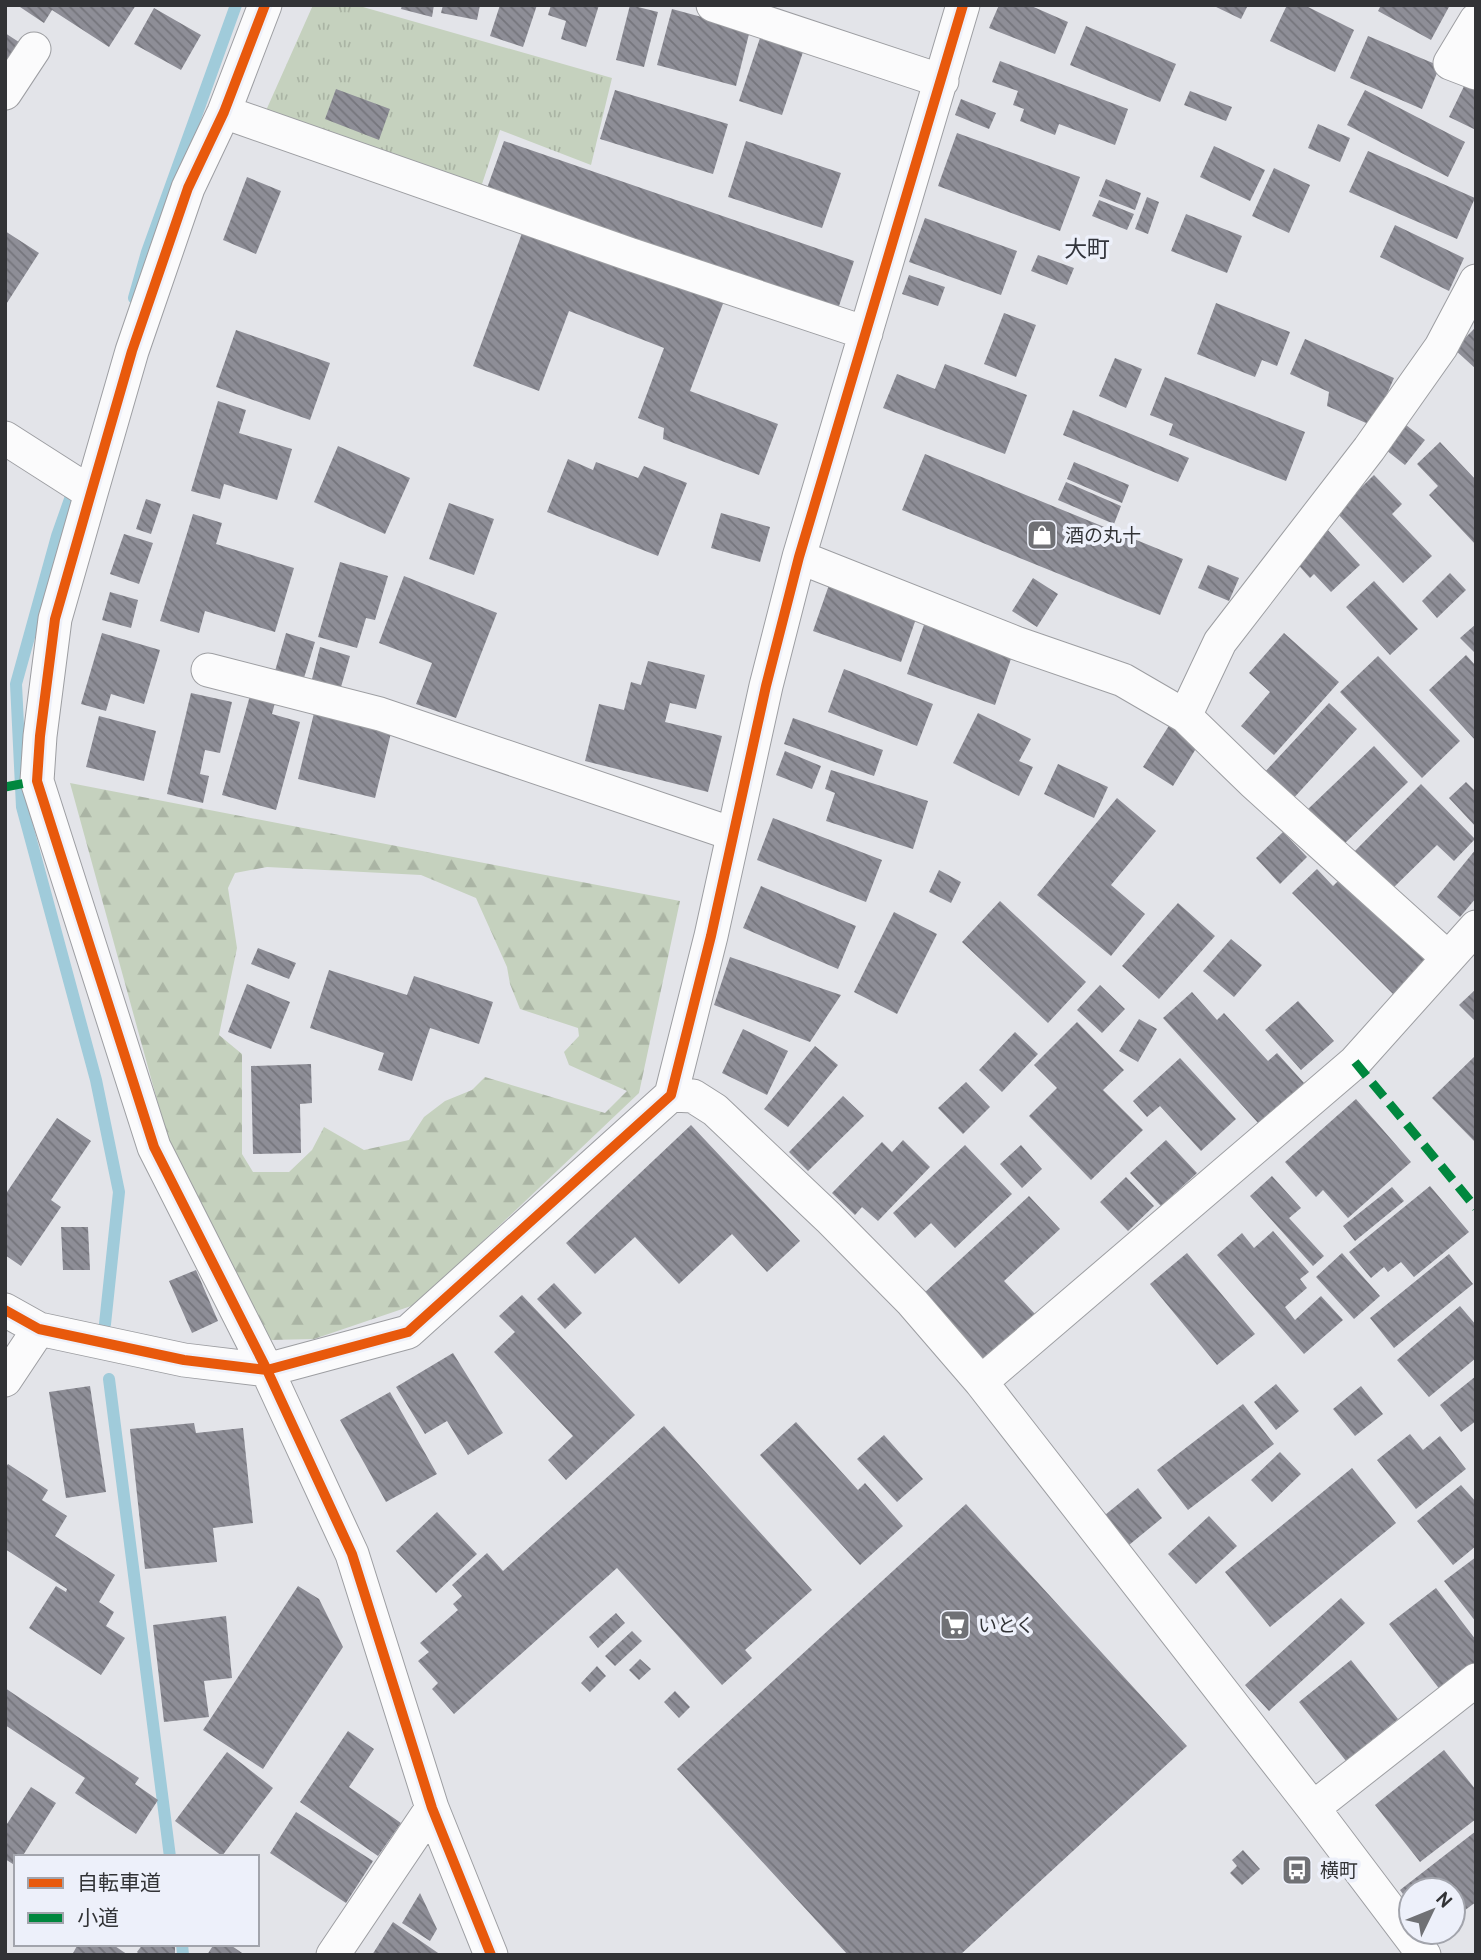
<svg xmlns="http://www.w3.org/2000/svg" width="1481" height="1960" font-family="Overpass,'Noto Sans JP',sans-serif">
  <defs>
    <pattern id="grass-tufts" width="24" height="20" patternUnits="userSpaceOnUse" patternTransform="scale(1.75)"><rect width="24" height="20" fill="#c5d1be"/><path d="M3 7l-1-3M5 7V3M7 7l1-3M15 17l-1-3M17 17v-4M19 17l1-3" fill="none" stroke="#aab4a4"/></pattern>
    <pattern id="forest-firs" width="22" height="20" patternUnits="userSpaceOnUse" patternTransform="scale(1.75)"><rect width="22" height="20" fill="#c5d1be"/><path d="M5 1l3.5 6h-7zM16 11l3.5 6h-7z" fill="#aab4a4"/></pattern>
    <pattern id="building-back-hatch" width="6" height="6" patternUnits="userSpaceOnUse" patternTransform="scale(1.75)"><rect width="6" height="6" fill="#8e8e97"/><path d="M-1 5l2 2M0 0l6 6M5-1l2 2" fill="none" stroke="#75757c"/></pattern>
  </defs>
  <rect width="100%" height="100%" fill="#e3e4e9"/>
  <path fill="url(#grass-tufts)" d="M313 5H356L612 78 591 165 500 130 479 193 264 115Z"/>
  <path fill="url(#forest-firs)" fill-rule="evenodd" d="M70 783 680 901 639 1093 417 1304 314 1339 270 1340 168 1140ZM267 867 421 875 476 898 507 967 510 984 520 1009 578 1028 579 1036 564 1052 569 1065 627 1091 605 1113 485 1077 472 1090 445 1101 424 1117 409 1140 364 1150 324 1127 312 1150 289 1172H253L242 1154V1054L219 1035 237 948 228 888 235 873Z"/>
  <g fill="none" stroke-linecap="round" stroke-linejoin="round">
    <path stroke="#a0cbda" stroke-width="12" d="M134 298 147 252 236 5
      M75 485 57 536 16 684 22 807 96 1080 119 1192 105 1324
      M109 1379 170 1857
      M182 1944 183 1955"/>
  </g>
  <path fill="url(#building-back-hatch)" d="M17 5H136L109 47 52 10 44 23Z
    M402 5H434L432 17 401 9Z
    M443 5H480L477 20 441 13Z
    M500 5H537L523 47 490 36Z
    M551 5H599L586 47 561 39 566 21 548 15Z
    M630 5 658 12 644 67 616 60Z
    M999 5H1029L1068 22 1055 54 989 28Z
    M1212 5H1248L1241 19Z
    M1287 5H1304L1354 30 1335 72 1270 41Z
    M1381 5H1450L1431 40 1378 11Z
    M154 8 201 35 181 70 134 44Z
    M672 9 750 30 736 86 657 65Z
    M1086 26 1176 64 1160 102 1070 65Z
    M5 33 25 46 5 76Z
    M1368 36 1440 66 1422 109 1350 78Z
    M760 38 803 52 782 115 739 101Z
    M1000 61 1128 109 1115 145 1059 124 1055 135 1020 121 1024 109 1013 105 1018 91 992 82Z
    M1468 78 1476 82V130L1449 117Z
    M336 89 390 109 379 140 325 119Z
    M615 90 728 124 713 174 600 139Z
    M1365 90 1465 142 1448 177 1347 125Z
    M1190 91 1232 107 1226 121 1184 105Z
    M961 99 996 113 989 129 955 115Z
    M1318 124 1350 138 1340 162 1308 148Z
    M957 133 1080 177 1060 231 938 186Z
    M504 141 854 261 837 312 486 191Z
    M746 141 841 173 822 228 728 197Z
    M1214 146 1265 170 1250 201 1200 177Z
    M1368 151 1475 198 1457 239 1349 192Z
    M1274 168 1310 185 1289 233 1252 216Z
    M247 177 281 191 256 254 223 240Z
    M1106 179 1141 193 1135 210 1099 196Z
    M1147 197 1159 202 1148 234 1135 229Z
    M1099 200 1134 214 1127 230 1092 216Z
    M1186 214 1242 236 1227 273 1171 251Z
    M925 218 1017 251 1001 295 909 262Z
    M525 225 724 301 690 391 778 424 759 475 663 439 664 428 638 418 664 348 569 311 539 391 473 366Z
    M1395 225 1464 258 1449 291 1380 257Z
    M5 231 39 253 5 306Z
    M1038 255 1074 268 1067 285 1031 271Z
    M909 275 945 287 938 306 902 294Z
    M1216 303 1290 332 1277 366 1262 360 1255 377 1197 354Z
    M1004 313 1036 325 1016 377 984 364Z
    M1476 327V369L1454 349Z
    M236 330 330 363 310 420 216 387Z
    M1305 339 1394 378 1373 426 1327 406 1329 392 1290 374Z
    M1115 358 1142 369 1126 408 1099 396Z
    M945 364 1027 395 1005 454 883 408 897 374 935 389Z
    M1165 377 1305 432 1286 481 1169 435 1173 424 1150 415Z
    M218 401 246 410 239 433 292 449 277 500 224 484 220 499 191 491Z
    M1073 410 1189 458 1178 482 1063 435Z
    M1406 425 1425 440 1405 465 1386 450Z
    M1440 442 1476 480V545L1429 495 1438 486 1417 464Z
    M338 446 410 478 385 534 314 502Z
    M925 454 1183 559 1160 615 902 510Z
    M568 459 593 470 596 462 638 478 644 466 687 483 658 556 547 512Z
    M1074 462 1129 485 1122 503 1067 479Z
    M1374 475 1402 504 1392 514 1432 556 1403 583 1336 512Z
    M1066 482 1121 506 1114 524 1058 500Z
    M146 499 161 504 151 534 136 529Z
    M449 503 494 519 474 575 429 559Z
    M721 513 770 527 760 562 711 548Z
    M193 514 222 523 216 544 294 568 275 632 205 611 199 633 160 621Z
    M1326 528 1360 565 1331 592 1314 574 1310 578 1293 559Z
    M124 534 153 543 139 584 110 574Z
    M340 562 388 576 375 620 366 618 357 648 318 637Z
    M1208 565 1239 578 1229 601 1198 588Z
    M1450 573 1466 590 1437 618 1422 601Z
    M404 576 497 613 456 718 416 704 432 663 379 643Z
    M1033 578 1058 594 1037 627 1012 611Z
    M1374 581 1418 629 1390 655 1346 607Z
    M830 582 918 613 901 662 813 631Z
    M110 592 138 600 131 628 102 620Z
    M925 622 1013 653 995 705 907 674Z
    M1476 624V654L1460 638Z
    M102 633 160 650 144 704 111 694 106 711 81 704Z
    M286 633 315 642 303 681 275 671Z
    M1284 633 1339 682 1274 755 1241 726 1270 692 1249 673Z
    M320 647 350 656 341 687 312 679Z
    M1466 655 1476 666V741L1429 690Z
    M1378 656 1460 741 1422 778 1340 692Z
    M648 661 705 675 696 709 670 703 665 722 722 736 708 792 585 761 599 704 624 710 631 682 641 685Z
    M844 669 933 704 917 746 828 712Z
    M251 692 276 699 272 714 300 722 276 810 222 795Z
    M191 693 232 702 220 753 205 750 200 774 209 776 203 803 167 794Z
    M1329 703 1357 729 1291 801 1263 774Z
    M314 713 391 733 375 798 298 779Z
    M978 713 1031 739 1019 761 1033 767 1019 796 953 763Z
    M99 716 156 731 144 781 86 767Z
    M793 718 883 750 874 776 784 744Z
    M1170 724 1200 742 1173 786 1143 767Z
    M1374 746 1408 782 1342 846 1307 810Z
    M785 751 821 766 812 789 776 775Z
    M1058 764 1108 787 1094 818 1044 794Z
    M831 770 928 801 913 849 826 821 835 793 825 789Z
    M1466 782 1476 792V827L1449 798Z
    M1421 784 1475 839 1454 861 1437 845 1390 891 1352 854Z
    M1117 798 1156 831 1111 885 1145 914 1111 956 1037 895Z
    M773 818 882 860 866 902 757 860Z
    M1283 832 1307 857 1280 884 1256 858Z
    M1476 849V898L1460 917 1437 897Z
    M1317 869 1333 886 1344 875 1429 961 1395 996 1292 893Z
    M939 870 961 882 951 903 929 892Z
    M761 886 856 926 838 969 743 928Z
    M1000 901 1086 982 1048 1023 962 942Z
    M1178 903 1215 936 1159 999 1122 966Z
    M894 912 937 934 897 1014 854 992Z
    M1231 939 1262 965 1234 997 1203 971Z
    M258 948 296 963 289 979 251 964Z
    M730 957 841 995 810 1042 714 1005Z
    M329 970 407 995 414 976 493 1002 479 1044 430 1028 412 1081 378 1070 384 1053 310 1028Z
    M247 984 290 1002 271 1049 228 1032Z
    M1100 985 1125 1009 1102 1033 1077 1010Z
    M1476 989V1022L1459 1005Z
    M1192 992 1217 1020 1224 1013 1268 1061 1277 1053 1304 1083 1259 1124 1163 1018Z
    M1298 1001 1334 1041 1301 1070 1265 1030Z
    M1139 1019 1157 1029 1138 1062 1119 1051Z
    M1077 1022 1124 1070 1103 1090 1143 1130 1091 1180 1029 1116 1057 1088 1034 1065Z
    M743 1029 788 1051 767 1095 722 1073Z
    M1015 1032 1038 1054 1002 1092 979 1070Z
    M815 1046 838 1065 788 1127 764 1109Z
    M1476 1055V1143L1432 1098Z
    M1180 1058 1236 1119 1201 1151 1160 1106 1147 1117 1133 1101Z
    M311 1064 312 1103 300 1104 301 1153 253 1154 251 1066Z
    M966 1082 990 1107 963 1134 938 1108Z
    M843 1096 864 1116 808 1171 789 1152Z
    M1356 1099 1411 1162 1348 1218 1323 1190 1316 1197 1285 1162Z
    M57 1118 91 1141 51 1200 61 1207 21 1266 5 1255V1195Z
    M691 1125 800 1241 767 1272 732 1234 679 1284 635 1237 595 1274 566 1243Z
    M903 1140 930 1167 878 1221 862 1207 855 1215 832 1193 882 1142 892 1152Z
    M1166 1140 1197 1173 1161 1206 1130 1173Z
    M965 1145 1012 1194 955 1248 931 1223 915 1238 893 1213Z
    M1021 1145 1042 1169 1022 1188 1000 1164Z
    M1272 1176 1301 1208 1289 1218 1324 1256 1313 1266 1250 1196Z
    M1126 1177 1154 1206 1128 1231 1100 1202Z
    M1430 1186 1469 1232 1414 1277 1401 1262 1388 1272 1384 1267 1371 1278 1349 1252Z
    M1392 1187 1404 1201 1355 1241 1343 1226Z
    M1029 1196 1060 1229 1004 1281 1035 1314 985 1360 923 1294Z
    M61 1227H88L90 1270H63Z
    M1273 1231 1309 1272 1300 1279 1307 1288 1285 1307 1295 1320 1321 1296 1343 1320 1304 1354 1217 1255 1242 1233 1254 1248Z
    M1187 1253 1255 1334 1217 1365 1150 1284Z
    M1342 1253 1380 1296 1354 1319 1316 1277Z
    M1449 1254 1473 1284 1394 1348 1370 1318Z
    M196 1270 218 1321 192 1333 169 1281Z
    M554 1283 582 1313 565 1329 537 1299Z
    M522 1295 635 1415 566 1480 548 1460 573 1436 494 1352 515 1332 499 1316Z
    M1460 1306 1476 1325V1358L1429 1397 1397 1360Z
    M453 1353 503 1433 468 1455 447 1421 425 1434 396 1387Z
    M1476 1376V1421L1461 1432 1440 1405Z
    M1276 1384 1299 1411 1276 1430 1254 1402Z
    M90 1386 106 1492 66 1498 49 1392Z
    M1361 1386 1383 1414 1355 1436 1333 1409Z
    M390 1392 437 1474 386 1502 340 1420Z
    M1243 1404 1274 1444 1188 1510 1157 1470Z
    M796 1422 858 1490 865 1483 903 1526 860 1565 760 1455Z
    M194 1423 196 1433 243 1428 253 1523 213 1528 217 1562 145 1569 130 1429Z
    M664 1426 812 1590 745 1650 752 1658 722 1685 617 1568 454 1714 432 1689 438 1683 418 1661 429 1652 420 1643 458 1610 453 1604 462 1596 452 1585 487 1553 503 1571Z
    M1410 1434 1423 1450 1440 1436 1466 1469 1416 1509 1377 1460Z
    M884 1435 923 1479 897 1502 857 1459Z
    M1280 1452 1301 1474 1272 1502 1251 1480Z
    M8 1464 48 1490 42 1500 67 1516 55 1536 115 1575 99 1602 114 1612 106 1626 125 1638 101 1675 29 1628 56 1586 66 1592 67 1589 5 1549V1468Z
    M1352 1468 1396 1523 1270 1627 1225 1572Z
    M1461 1485 1476 1502V1546L1453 1565 1417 1521Z
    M1138 1488 1162 1518 1129 1545 1105 1515Z
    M966 1504 1187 1746 960 1955H848L677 1769Z
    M437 1512 477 1554 436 1593 396 1551Z
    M1209 1516 1237 1546 1196 1584 1168 1554Z
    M1476 1557V1622L1444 1581Z
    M298 1586 319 1599 343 1647 263 1769 203 1730Z
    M1436 1588 1476 1640V1664L1441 1691 1389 1624Z
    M1341 1598 1365 1623 1269 1711 1245 1685Z
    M616 1613 625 1623 598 1648 589 1637Z
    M226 1616 232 1678 204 1681 209 1717 164 1722 153 1625Z
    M632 1631 642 1641 615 1666 605 1656Z
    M640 1659 651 1669 639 1680 629 1670Z
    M1351 1660 1398 1719 1346 1761 1299 1702Z
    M597 1666 606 1676 590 1692 581 1683Z
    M5 1688 139 1778 135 1784 158 1800 136 1834 75 1793 85 1778 5 1725Z
    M675 1691 690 1707 679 1718 664 1702Z
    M348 1731 374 1749 349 1787 401 1823 378 1856 300 1802Z
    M1444 1750 1476 1790V1819L1420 1862 1375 1805Z
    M227 1752 273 1788 222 1856 175 1821Z
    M31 1787 56 1803 22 1857H16V1866L5 1859V1827Z
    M296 1812 373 1861 346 1903 270 1853Z
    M1476 1831V1902L1453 1919V1890H1411V1905L1400 1890Z
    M1243 1850 1260 1869 1242 1885 1230 1873 1237 1866 1232 1860Z
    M420 1893 437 1929 430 1941 402 1923Z
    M393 1922 441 1955H372Z
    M78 1944H112L128 1955H72Z
    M143 1944H175V1955H140L137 1952Z
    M214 1944H229L245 1955H207Z"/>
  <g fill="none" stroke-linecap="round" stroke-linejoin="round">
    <g stroke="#9d9ea2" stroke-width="35">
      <path id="street" d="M265 5 224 112 188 188 132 351 91 493 55 619 40 736 37 781 154 1147 267 1370 352 1554 432 1808 491 1955
        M713 5 942 81
        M1476 20 1450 63 1476 73
        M5 93 34 49
        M224 112 629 254 866 333
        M5 438 91 493
        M799 557 1016 643 1123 680 1185 716 1253 782 1448 958
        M208 670 380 714 733 834
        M1185 716 1220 642 1369 449 1441 347 1476 281
        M671 1095 693 1096 715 1110 829 1218 912 1302 981 1382 1313 1808 1424 1955
        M5 1310 39 1329 184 1360 267 1370 408 1332 671 1095 711 936 766 686 799 557 963 5
        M5 1380 39 1329
        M981 1382 1355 1062 1476 927
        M1313 1808 1476 1680
        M333 1955 432 1808"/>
    </g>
    <use href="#street" stroke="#fbfbfc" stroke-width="33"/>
    <path stroke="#00873e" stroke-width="9" stroke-dasharray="18 9" stroke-linecap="butt" d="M5 787 37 781
      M1355 1062 1476 1208"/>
    <g stroke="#edf0fa" stroke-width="15">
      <path id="cycleway" d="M265 5 224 112 188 188 132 351 91 493 55 619 40 736 37 781 154 1147 267 1370 352 1554 432 1808 491 1955
        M5 1310 39 1329 184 1360 267 1370 408 1332 671 1095 711 936 766 686 799 557 963 5"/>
    </g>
    <use href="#cycleway" stroke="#e8590c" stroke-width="10"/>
  </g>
  <defs>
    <g id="shop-square" transform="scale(1.575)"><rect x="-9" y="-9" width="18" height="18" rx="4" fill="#707175" stroke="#edf0fa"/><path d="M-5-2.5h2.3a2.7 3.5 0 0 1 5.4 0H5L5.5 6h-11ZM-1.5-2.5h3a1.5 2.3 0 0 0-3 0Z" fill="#fff"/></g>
    <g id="supermarket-square" transform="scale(1.575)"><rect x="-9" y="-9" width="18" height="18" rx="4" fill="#707175" stroke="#edf0fa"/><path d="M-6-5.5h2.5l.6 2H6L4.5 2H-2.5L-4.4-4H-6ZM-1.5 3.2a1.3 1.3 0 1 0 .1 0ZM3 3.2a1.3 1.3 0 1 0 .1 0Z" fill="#fff"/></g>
    <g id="bus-square" transform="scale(1.575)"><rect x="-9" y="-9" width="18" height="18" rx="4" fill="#707175" stroke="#edf0fa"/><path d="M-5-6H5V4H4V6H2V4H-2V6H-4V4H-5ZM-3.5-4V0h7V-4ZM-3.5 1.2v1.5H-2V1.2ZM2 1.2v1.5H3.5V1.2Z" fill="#fff"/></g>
  </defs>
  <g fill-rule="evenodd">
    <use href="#shop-square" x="1042" y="535"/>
    <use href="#supermarket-square" x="955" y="1625"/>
    <use href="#bus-square" x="1297" y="1870"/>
  </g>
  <g text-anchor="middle" stroke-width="7" stroke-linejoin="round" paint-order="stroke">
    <g font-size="19" fill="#323336" stroke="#edf0fa" text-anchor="start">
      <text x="1065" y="542">酒の丸十</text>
      <text x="978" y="1632">いとく</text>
      <text x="1320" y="1877">横町</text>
    </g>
    <g font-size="23" fill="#33353d" stroke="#edf0fa">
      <text x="1087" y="257">大町</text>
    </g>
  </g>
  <rect width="1481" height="1960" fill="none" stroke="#323336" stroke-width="14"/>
  <rect x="14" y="1855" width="245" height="91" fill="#edf0fa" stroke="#a2a4ac" stroke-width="2"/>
  <rect x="28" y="1878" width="35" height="10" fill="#e8590c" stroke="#a2a4ac" stroke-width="2"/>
  <text x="77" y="1890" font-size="21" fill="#323336">自転車道</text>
  <rect x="28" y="1913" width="35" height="10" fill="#00873e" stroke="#a2a4ac" stroke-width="2"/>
  <text x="77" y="1925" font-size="21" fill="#323336">小道</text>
  <g transform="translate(1432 1911) rotate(47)"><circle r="33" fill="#edf0fa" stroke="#a2a4ac" stroke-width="2"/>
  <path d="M0-5L12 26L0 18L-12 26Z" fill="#707175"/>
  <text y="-10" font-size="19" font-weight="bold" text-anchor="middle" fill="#323336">N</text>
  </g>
</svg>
